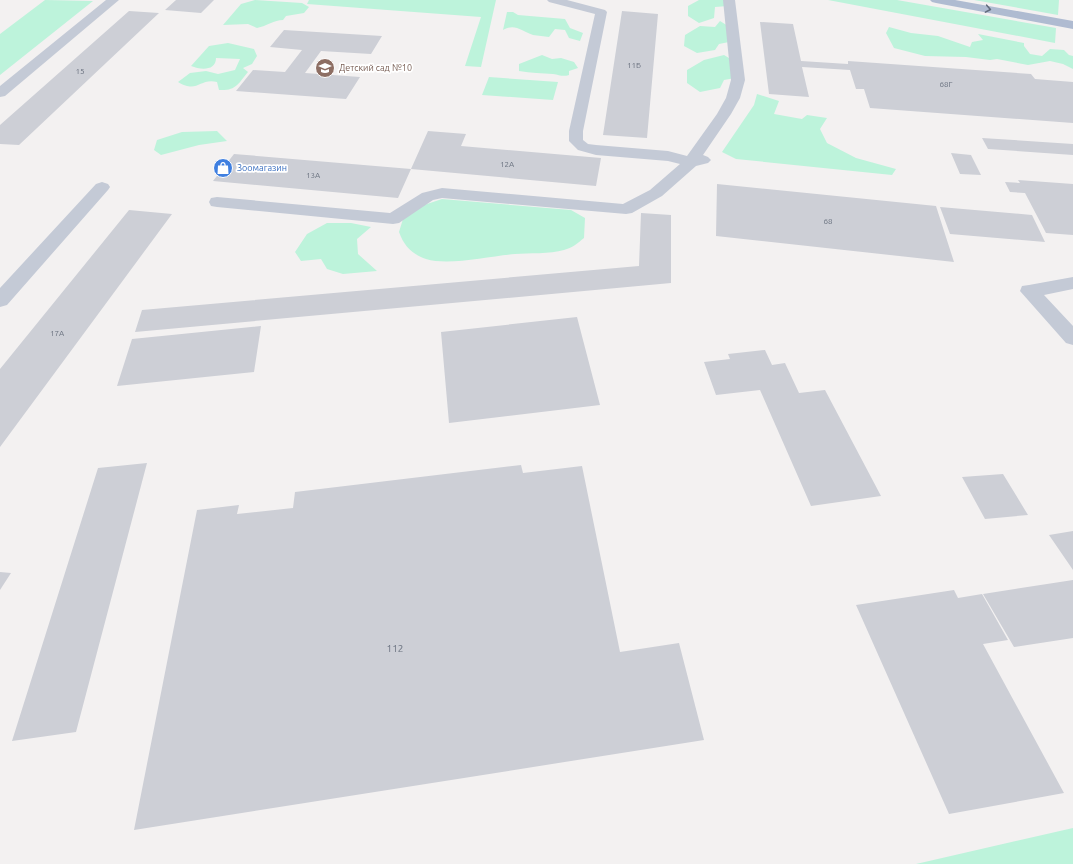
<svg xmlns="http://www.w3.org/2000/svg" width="1073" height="864" font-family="Ubuntu,sans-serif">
  <rect width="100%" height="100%" fill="#f3f1f1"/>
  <path fill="#bdf3db" d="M45 0 93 1 0 75V34Z
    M255 0 302 3 309 7 304 13 286 16 283 20C274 20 267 26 257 28L248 24 223 25 241 4Z
    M309 0H496L481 67 465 66 481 17 307 4Z
    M699 0H728V6L715 7 714 18 699 23 688 16V6Z
    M828 0H897L1056 28 1055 43Z
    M974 0H1059L1058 15Z
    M507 12H513L518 15 565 19 570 28 583 33 580 41 569 38 565 30 555 29 549 37C544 36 538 36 533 35 521 31 515 23 503 30Z
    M720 21 728 26 729 42 719 44 715 50 697 53 684 46 685 35 700 26 715 27Z
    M889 27 911 33 938 36 970 47 972 42 983 40 978 34 1024 43V46L1030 54 1042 56 1050 49 1064 50 1069 55 1073 56V69L1063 64 1050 61 1028 65 997 59 990 60 966 57 925 56 894 48 886 33Z
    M228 43 254 49 257 56 252 64 243 68 248 72C238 84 236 91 219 90L217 82C199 78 198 94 178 82L190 73 206 71 218 74 235 70 240 59 216 58C216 71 201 70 191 66L209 46Z
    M542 55 552 59 561 58 574 62 578 68 569 71V75C562 77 560 75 553 74 542 73 531 73 519 71V64Z
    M724 55 734 61 735 78 724 80 720 88 700 92 687 83V70L704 60Z
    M489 77 558 82 553 100 482 95Z
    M757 94 779 101 774 114 802 119 807 115 827 118 820 129 827 143 856 158 896 169 892 175 736 159 722 152 754 105Z
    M217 131 227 141 199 145 161 155 154 150 157 140 182 132Z
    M442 199 571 210 585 218 584 238C578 243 572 248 564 250 550 254 529 253 515 254 490 256 449 266 426 259 412 254 404 246 399 232L403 219 418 207Z
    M327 223H351L371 227 357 239 358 254 377 271 343 274 327 269 321 259 301 261 295 252 307 234Z
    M1073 828V864H916Z"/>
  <path fill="#cdcfd6" d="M176 0H214L201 13 165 10Z
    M129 11 159 13 19 145 0 144V125Z
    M622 11 658 14 647 138 603 135Z
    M760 22 793 24 801 61 848 64V61L1031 74 1035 79 1073 82V123L870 108 864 89H856L850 70 802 67 809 97 769 94Z
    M284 30 382 36 371 54 321 51 305 73 360 77 346 99 236 91 253 70 285 72 302 50 270 47Z
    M428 131 466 134 461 146 601 158 596 186 411 169Z
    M982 138 1073 144V155L988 149Z
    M951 153 971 155 981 175 960 174Z
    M234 154 411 169 398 198 213 181Z
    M1018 180 1073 184V235L1046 233 1025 193 1010 192 1005 182 1020 183Z
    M717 184 936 206 954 262 716 236Z
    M940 207 1032 215 1045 242 950 234Z
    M129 210 172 214 0 447V369Z
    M641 213 671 215V283L135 332 142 310 639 266Z
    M577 317 600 405 449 423 441 332Z
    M261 326 254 372 117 386 132 339Z
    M765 350 772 365 785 363 799 393 825 390 881 496 811 506 760 390 716 395 704 362 730 359 728 354Z
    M147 463 76 732 12 741 98 468Z
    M521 465 523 473 582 466 620 652 679 643 704 740 134 830 197 510 239 505 237 514 293 508 295 492Z
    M1003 474 1028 515 985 519 962 477Z
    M1073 531V570L1049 535Z
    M0 572 11 573 0 590Z
    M1073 580V638L1014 647 983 594Z
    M954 590 958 598 982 594 1008 640 983 644 1064 793 949 814 856 605Z"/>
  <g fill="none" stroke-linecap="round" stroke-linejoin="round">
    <path fill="#c4cad6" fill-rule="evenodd" d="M106 0H119L5 96 0 97V86Z
      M547 0H567L605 10 607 12 583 131V140L588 144 596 145 668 151 687 156 717 114 726 98 731 80 723 0H735L745 80 740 98 731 114 703 155 708 157 711 160 708 163 696 166 662 196 632 213 626 214 442 198 433 200 399 223 393 224 217 207 211 206 209 202 211 198 217 197 390 213 422 193 442 188 623 204 650 190 680 164 668 161 596 155 578 150 569 141V131L595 14 549 2Z
      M102 182 108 184 110 187 108 190 7 305 0 307V288L96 184Z
      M1073 277V289L1044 295 1073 326V345L1066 343 1020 291 1022 286 1029 285Z"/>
    <path fill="#afbbd1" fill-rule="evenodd" d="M930 0H955L1073 21V29L936 3 932 2Z"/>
  </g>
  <defs><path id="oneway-chevron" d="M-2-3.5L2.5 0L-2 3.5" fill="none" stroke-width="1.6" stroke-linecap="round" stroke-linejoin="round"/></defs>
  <use stroke="#616b7c" href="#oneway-chevron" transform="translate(988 9) rotate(10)"/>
  <defs>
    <g id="school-disc" transform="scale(1)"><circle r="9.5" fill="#8d6e63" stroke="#fff"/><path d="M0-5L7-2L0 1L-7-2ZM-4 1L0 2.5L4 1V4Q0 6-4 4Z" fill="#fff"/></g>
    <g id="shop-disc" transform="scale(1)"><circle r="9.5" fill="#3f7fe0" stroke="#fff"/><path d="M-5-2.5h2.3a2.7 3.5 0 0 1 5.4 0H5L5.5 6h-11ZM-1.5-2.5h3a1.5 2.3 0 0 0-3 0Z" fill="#fff"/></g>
  </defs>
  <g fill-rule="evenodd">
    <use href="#school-disc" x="325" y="68"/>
    <use href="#shop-disc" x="223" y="168"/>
  </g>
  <g text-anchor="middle" stroke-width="3.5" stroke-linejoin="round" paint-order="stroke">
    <g font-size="8" fill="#68707e">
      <text x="634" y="68">11Б</text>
      <text x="80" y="74">15</text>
      <text x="946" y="87">68Г</text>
      <text x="507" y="167">12А</text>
      <text x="313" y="178">13А</text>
      <text x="828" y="224">68</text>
      <text x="57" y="336">17А</text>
    </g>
    <g font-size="9" fill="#785e54" stroke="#fff" text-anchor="start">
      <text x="339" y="71">Детский сад №10</text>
    </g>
    <g font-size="9" fill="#366cbe" stroke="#fff" text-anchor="start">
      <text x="237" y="171">Зоомагазин</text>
    </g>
    <g font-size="10" fill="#68707e">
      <text x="395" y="652">112</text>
    </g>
  </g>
</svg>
